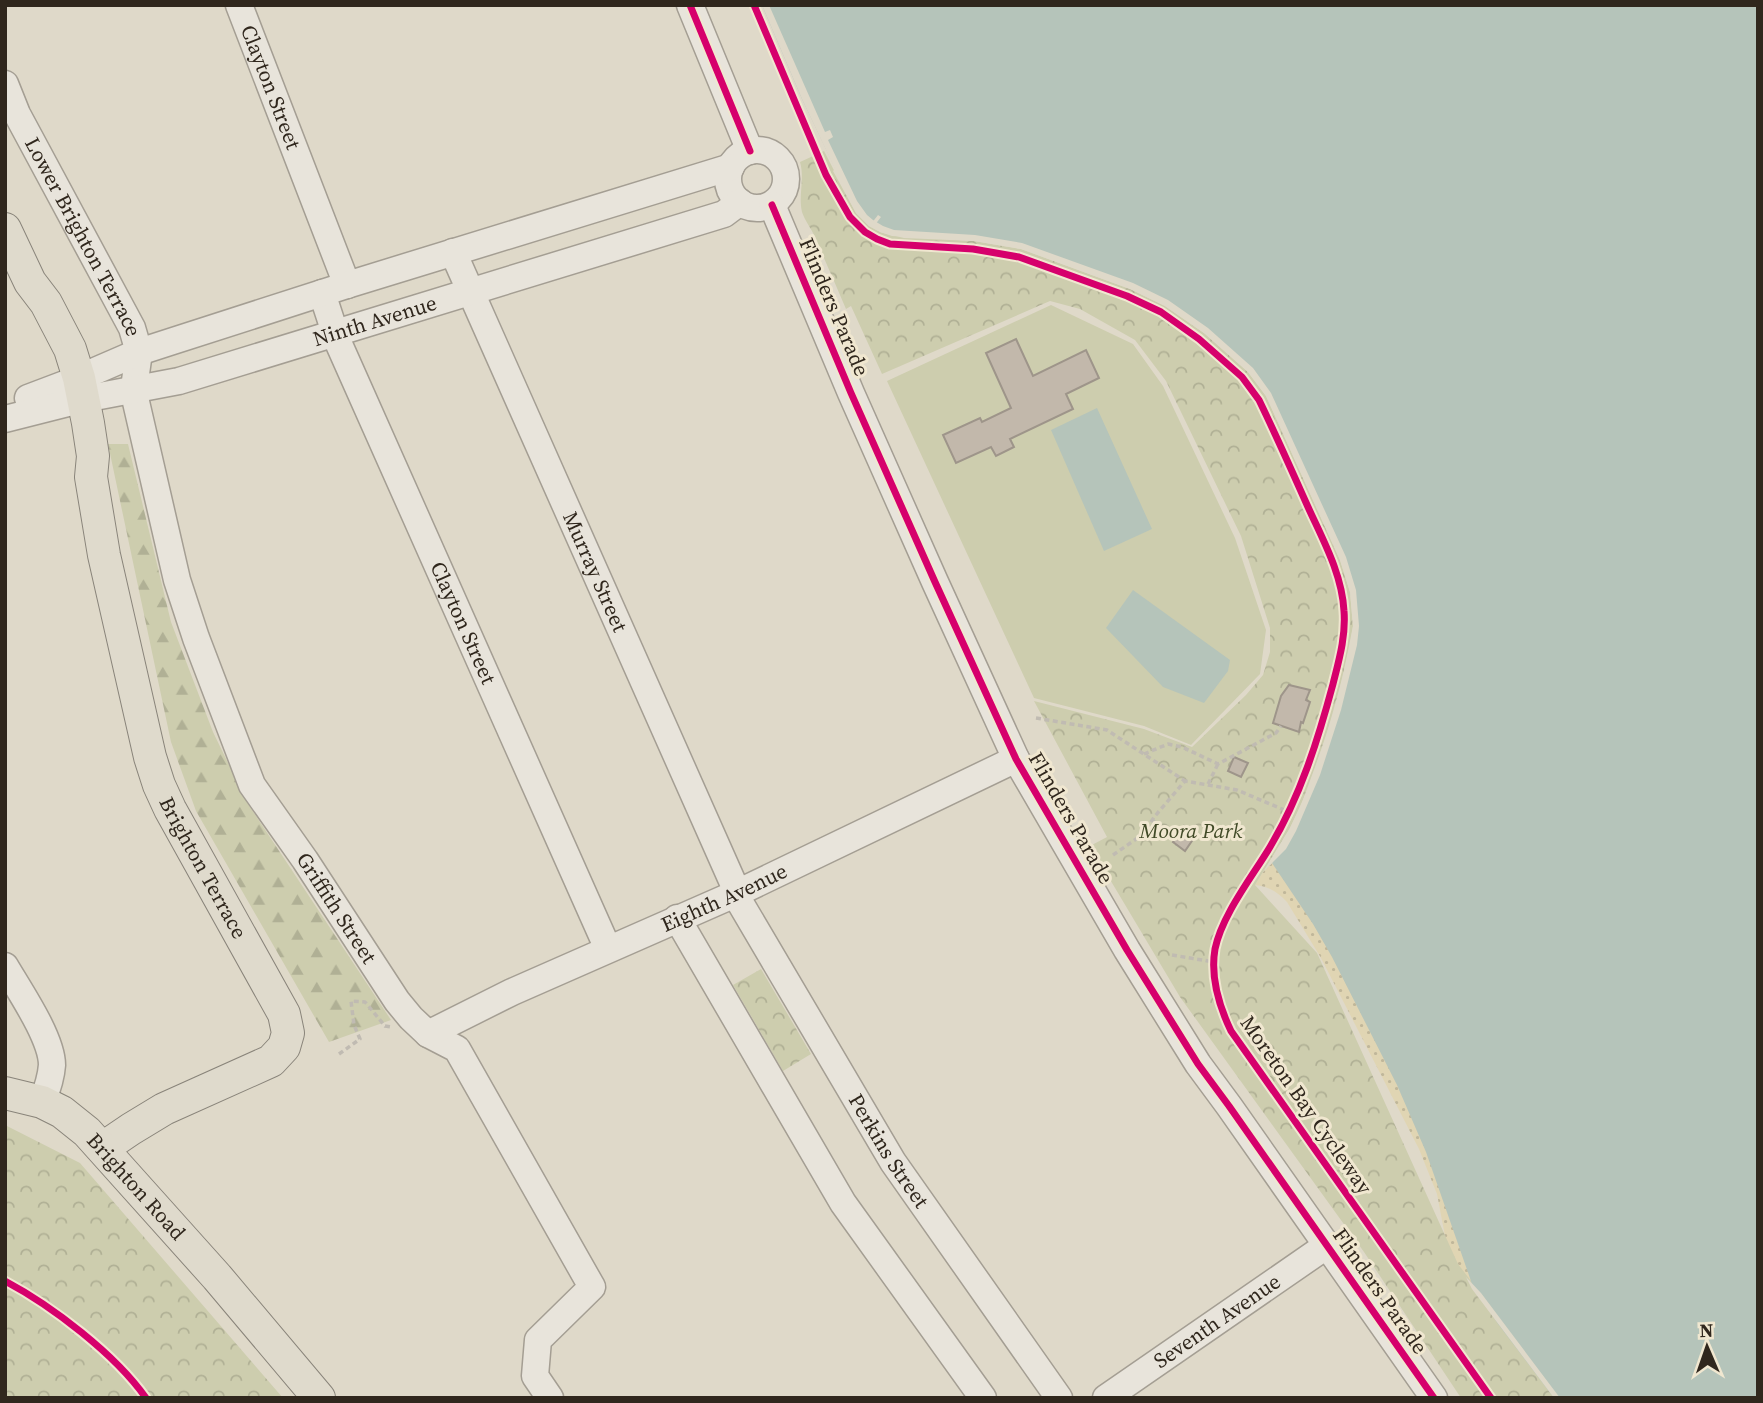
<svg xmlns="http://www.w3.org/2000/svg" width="1763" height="1403" font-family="'Source Serif 4',serif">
  <defs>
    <pattern id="forest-firs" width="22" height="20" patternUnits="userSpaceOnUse" patternTransform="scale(1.75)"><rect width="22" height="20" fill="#cdcdae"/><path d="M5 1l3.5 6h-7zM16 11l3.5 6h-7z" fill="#b0b095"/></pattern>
    <pattern id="sand-dots" width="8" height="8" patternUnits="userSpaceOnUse" patternTransform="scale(1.75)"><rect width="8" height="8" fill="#e0d5b3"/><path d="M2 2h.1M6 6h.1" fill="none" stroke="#c0b79a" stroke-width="1.8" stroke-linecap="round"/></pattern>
    <pattern id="park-crowns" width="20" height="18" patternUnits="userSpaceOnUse" patternTransform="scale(1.75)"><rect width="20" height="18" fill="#cdcdae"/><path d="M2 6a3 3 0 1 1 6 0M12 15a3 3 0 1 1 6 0" fill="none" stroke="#b0b095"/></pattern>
  </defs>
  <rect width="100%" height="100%" fill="#dfd9c9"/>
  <path fill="url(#forest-firs)" d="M108 444H128L171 622 213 732 248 804 391 1020 329 1042 196 811 171 742Z"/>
  <path fill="url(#sand-dots)" d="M1296 831 1501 1320 1447 1258 1445 1236 1437 1194 1419 1149 1321 958 1287 902C1277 891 1269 887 1255 885L1263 872 1286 849Z"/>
  <path fill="url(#park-crowns)" d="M824 151 856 213 869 226 880 232 904 238 974 241 1021 249 1130 289 1165 306 1204 333 1248 372 1266 396 1340 560 1350 592 1353 626 1350 644 1335 708 1308 789 1290 828 1255 885 1317 953 1458 1264 1561 1398H1461L1364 1252 1180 997 1090 846 1107 837 1034 701 1144 729 1192 747 1246 695 1263 675 1270 652V628L1241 536 1166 381 1135 340 1080 309 1050 301 882 374 851 306 846 309C836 285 825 261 815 237 811 228 805 221 802 212 798 195 805 180 800 162Z
    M761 969 811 1054 783 1071 733 985Z
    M5 1125 80 1163 283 1398H5Z"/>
  <path fill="#cdcdae" d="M1051 305 1133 344 1163 386 1235 538 1266 630 1260 674 1191 745 1144 726 1034 698 887 381Z"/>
  <path fill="#b5c4ba" d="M762 5H1758V1398H1554L1498 1324 1472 1284 1426 1152 1397 1085 1332 957 1313 924 1272 863 1303 806 1337 709 1355 626 1348 575 1275 410 1259 381 1206 331 1149 294 1044 254 998 242 905 235 874 226 881 217 878 215 871 224 836 170 802 99Z
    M1097 408 1152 529 1104 551 1051 430Z
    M1133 590 1230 660 1228 671 1204 703 1163 687 1106 628Z"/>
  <path fill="#dfd9c9" d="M762 5H769L825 132 830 130 833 137 828 140 857 201 867 215 873 220 883 226 894 230 975 235 1022 243 1133 283 1168 300 1208 328 1253 368 1271 393 1346 557 1356 590 1359 626 1357 645 1341 710 1320 775 1296 831 1286 849 1270 865 1269 863 1290 828 1301 805 1325 740 1343 676 1353 626 1350 592 1340 560 1266 396 1248 372 1204 333 1165 306 1130 289 1021 249 974 241 892 236 880 232 869 226 856 213 833 171 835 169 802 99Z
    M1466 1277 1481 1293 1560 1398H1554L1472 1289Z"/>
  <path fill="#c2b8ab" stroke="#9e958a" stroke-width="2" d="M1016 339 1033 376 1086 350 1099 378 1066 394 1073 409 1010 439 1014 447 996 456 991 447 956 463 943 435 980 418 982 422 1011 408 986 353Z
    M1289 685 1310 690 1306 700 1310 702 1303 723 1301 722 1299 732 1273 723 1281 696Z
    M1234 757 1248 763 1241 777 1228 771Z
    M1184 826 1196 835 1185 851 1173 842Z"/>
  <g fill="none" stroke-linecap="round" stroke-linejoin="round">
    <g stroke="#a49e93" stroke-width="29">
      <g id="minor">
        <path id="s1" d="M239 5 347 285"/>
        <path d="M690 5 750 151"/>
        <path id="s2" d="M5 84 17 114 132 328 139 352 134 388 136 402 177 580 196 638 252 785 305 860 397 1001 411 1018 428 1034 457 1049 592 1287 538 1340 535 1376 550 1398"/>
        <circle cx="757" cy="179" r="29"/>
        <path d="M772 205 851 393 935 582 1016 759 1127 950 1198 1064 1229 1106 1434 1398"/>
        <path id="s3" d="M453 252 734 885 735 894 893 1162 1059 1398"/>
        <path id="s4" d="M322 293 338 342 608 949"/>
        <path d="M28 398 65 384 139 352 173 341 347 285 731 167"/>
        <path id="s5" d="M5 419 84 399 179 381 724 214 740 202"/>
        <path d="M677 918 843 1203 983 1398"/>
        <path d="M5 966C19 990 52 1038 52 1065 51 1079 47 1090 42 1102"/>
        <path id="s6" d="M428 1034 512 992 735 894 1016 759"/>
        <path id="s7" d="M1106 1398 1326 1246"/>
      </g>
    </g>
    <g stroke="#89847a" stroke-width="34">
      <g id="major">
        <path id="s8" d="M5 229 30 282 46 303 70 349 79 378 88 423 93 456 91 477 104 555 150 757 159 785 170 809 284 1014 288 1033 284 1047 271 1061 164 1109 131 1129 103 1148"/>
        <path id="s9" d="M5 1093 42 1102 62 1112 87 1132 217 1277 319 1398"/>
      </g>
    </g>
    <path stroke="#c0bbb2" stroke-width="3.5" stroke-dasharray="5 3.5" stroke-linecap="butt" d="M1036 718 1107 730 1185 781
      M1144 754 1168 744 1182 747 1218 764 1276 733 1281 726
      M1208 784 1218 764
      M1152 820 1175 839
      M1113 855 1142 835 1155 816 1185 781 1237 790 1289 812
      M1172 955 1214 962
      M339 1054 360 1039 354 1025 351 1001 365 1002 385 1026 391 1027"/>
    <use href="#minor" stroke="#e8e4db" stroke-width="26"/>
    <use href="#major" stroke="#dfdacc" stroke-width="32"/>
    <g stroke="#f0e7d0" stroke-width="11">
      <path id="cycleway" d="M690 5 750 151
        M754 5 826 175 850 217 865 232 877 239 890 244 973 249 1019 257 1127 296 1161 312 1199 339 1242 377 1259 400C1276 435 1292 471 1308 507 1323 540 1342 574 1344 611 1346 636 1339 660 1333 684 1318 740 1300 797 1270 847 1252 877 1222 915 1215 949 1210 978 1219 1006 1231 1031L1491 1398
        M772 205 851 393 935 582 1016 759 1127 950 1198 1064 1229 1106 1434 1398
        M5 1281C52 1306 115 1354 146 1398"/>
    </g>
    <use href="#cycleway" stroke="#d6006c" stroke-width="7"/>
  </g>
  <g text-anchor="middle" stroke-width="6" stroke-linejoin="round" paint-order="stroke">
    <g font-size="21" fill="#30271d" stroke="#f0e7d0">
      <text dy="7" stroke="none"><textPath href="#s1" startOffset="88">Clayton Street</textPath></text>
      <text dy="7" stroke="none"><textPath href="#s2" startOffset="172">Lower Brighton Terrace</textPath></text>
      <text transform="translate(834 307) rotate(67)" y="7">Flinders Parade</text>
      <text dy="7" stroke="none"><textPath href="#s5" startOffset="383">Ninth Avenue</textPath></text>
      <text dy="7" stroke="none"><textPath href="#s3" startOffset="350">Murray Street</textPath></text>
      <text dy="7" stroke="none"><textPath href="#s4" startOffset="359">Clayton Street</textPath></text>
      <text transform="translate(1071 818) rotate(60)" y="7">Flinders Parade</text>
      <text dy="7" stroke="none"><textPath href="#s8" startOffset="677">Brighton Terrace</textPath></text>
      <text dy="7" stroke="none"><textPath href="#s6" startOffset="326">Eighth Avenue</textPath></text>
      <text dy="7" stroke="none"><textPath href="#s2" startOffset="901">Griffith Street</textPath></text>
      <text transform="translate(1306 1105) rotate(55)" y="7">Moreton Bay Cycleway</text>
      <text dy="7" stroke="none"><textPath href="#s3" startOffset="1001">Perkins Street</textPath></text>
      <text dy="7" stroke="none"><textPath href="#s9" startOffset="166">Brighton Road</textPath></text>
      <text transform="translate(1380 1291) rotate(55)" y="7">Flinders Parade</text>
      <text dy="7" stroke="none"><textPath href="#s7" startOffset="135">Seventh Avenue</textPath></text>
    </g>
    <g font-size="21" font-style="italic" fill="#414a27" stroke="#f0e7d0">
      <text x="1191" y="838">Moora Park</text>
    </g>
  </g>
  <rect width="1763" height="1403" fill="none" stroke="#30271d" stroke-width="14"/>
  <g transform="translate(1707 1347) rotate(358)" stroke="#f0e7d0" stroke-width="5" paint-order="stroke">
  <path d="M0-5L12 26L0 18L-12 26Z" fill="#30271d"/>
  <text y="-10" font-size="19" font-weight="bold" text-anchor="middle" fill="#30271d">N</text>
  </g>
</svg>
